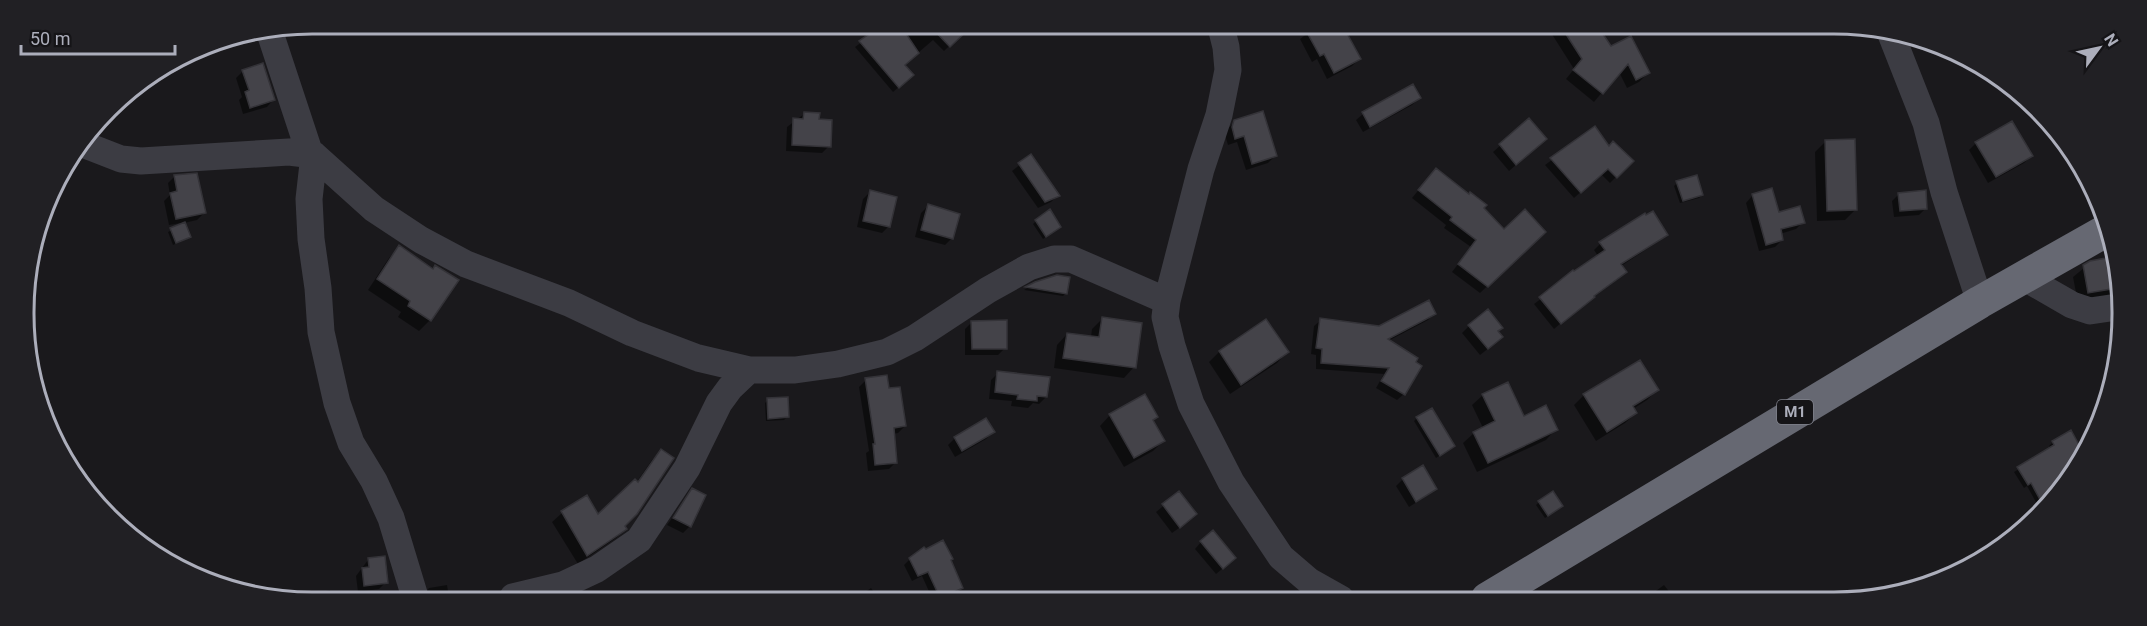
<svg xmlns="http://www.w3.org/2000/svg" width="2147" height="626" font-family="Roboto,sans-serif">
  <rect width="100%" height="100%" fill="#1a191c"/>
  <path fill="#0007" d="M884 26H955L962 34 944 51 933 40 904 65 907 80 893 92 855 47Z
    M1316 27 1342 28 1359 59 1352 66 1327 79 1317 59 1312 62 1300 39Z
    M1548 28H1598L1610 48 1648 73 1639 82 1627 88 1619 72 1594 102 1566 79 1574 69Z
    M1945 52 1955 56 1949 60Z
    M243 71 273 100 267 107 243 114 239 100 242 97 236 78Z
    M1419 98 1412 105 1363 132 1356 120 1363 114Z
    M804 114 818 121 829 146 822 153 786 151 787 127Z
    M1529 120 1538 146 1509 171 1493 152Z
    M1235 122 1275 156 1268 163 1246 170 1237 142 1228 145 1225 135 1227 129Z
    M1595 128 1609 148 1632 161 1610 183 1601 174 1574 198 1545 165Z
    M1826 141 1856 209 1845 220 1817 221 1815 152Z
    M1976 143 2031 156 2024 163 1988 183 1969 150Z
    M1031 156 1058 195 1051 202 1038 208 1012 171Z
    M175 176 204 213 197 220 184 223 189 237 173 245 168 232 182 225 181 223 169 225 164 201 170 195 168 183Z
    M1430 176 1469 196 1504 231 1544 232 1480 293 1452 272 1471 247 1444 228 1446 225 1412 198Z
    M1677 183 1702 195 1699 198 1680 203 1674 186Z
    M870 192 889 226 882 233 857 227 863 199Z
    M1899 194 1926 208 1919 215 1894 217 1892 201Z
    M1752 196 1777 214 1803 222 1796 229 1780 234 1782 240 1775 247 1759 251 1746 203Z
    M928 206 952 238 945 245 915 237 921 213Z
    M1036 221 1056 230 1043 239 1033 224Z
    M1666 235 1659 241 1621 266 1625 272 1618 279 1592 297 1554 329 1534 304 1598 256 1594 250 1600 244Z
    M400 247 433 270 456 280 430 320 419 331 398 317 401 312 368 290 389 258Z
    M2117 258V296L2078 303 2073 277 2090 263Z
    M1036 283 1066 293 1063 296 1024 290Z
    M1434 313 1428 320 1388 341 1414 363 1404 394 1397 400 1376 388 1384 374 1316 369V355L1311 354 1314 326 1321 320 1379 328Z
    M1102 319 1134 367 1124 378 1054 368 1057 345 1067 334 1091 337 1092 329Z
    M1266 321 1287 352 1277 363 1230 394 1209 362 1219 352Z
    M972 322 1005 348 998 355H965V329Z
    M1469 326 1497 332 1494 344 1480 355 1462 333Z
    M998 373 1046 397 1039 404 1033 403 1028 408 1011 406 1012 401 989 399 991 380Z
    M866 380 888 390 905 426 898 433 893 434 896 462 889 469 868 471 866 453 869 451 859 387Z
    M1657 390 1647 400 1633 409 1636 413 1625 423 1596 441 1574 405 1584 395Z
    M1483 395 1523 418 1556 429 1546 440 1477 472 1463 443 1474 433 1483 428 1472 405Z
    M2107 396H2108L2103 408 2100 403Z
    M768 400 787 417 784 420 766 421 765 403Z
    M1110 415 1152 421 1163 441 1153 451 1124 467 1100 426Z
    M1417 418 1450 449 1436 458 1414 421Z
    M993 432 986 439 955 457 948 445 955 438Z
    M2071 432 2084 457 2041 511 2027 486 2024 488 2014 472 2051 449 2049 446 2053 442Z
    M662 451 623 526 625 529 616 538 578 564 552 522 562 513 587 497 598 516 636 483 652 460Z
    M1403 479 1435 488 1428 495 1409 507 1396 486Z
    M693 490 690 526 683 533 667 525Z
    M1179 493 1189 521 1172 533 1156 512Z
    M1539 502 1558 509 1545 518 1536 505Z
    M1201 542 1227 565 1216 574 1195 549Z
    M910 559 949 561 961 588 955 594 946 598H932L922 576 912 581 904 565Z
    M368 560 386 582 379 589 358 592 356 576Z
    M447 585 449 597H422L429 588Z
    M1664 585 1675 599H1645Z
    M871 588 878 598H857Z
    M330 590 331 597H302Z"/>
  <path fill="#444349" stroke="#343338" stroke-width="1.5" d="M881 26H901L919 53 905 65 914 75 899 88 859 41Z
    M930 26H972L950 47Z
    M1304 27 1344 28 1361 59 1334 73 1324 54 1320 56Z
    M1562 28H1599L1611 46 1631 36 1650 73 1636 80 1628 64 1603 94 1573 70 1582 59Z
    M263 63 275 100 250 108 245 92 249 90 242 70Z
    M1413 84 1421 98 1370 127 1362 112Z
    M1263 111 1277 156 1252 164 1244 136 1235 139 1232 127 1234 120Z
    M804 112 820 113 819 119 832 120 831 147 792 145 793 118 803 119Z
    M1529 118 1547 139 1516 165 1499 144Z
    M2012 121 2033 156 1996 177 1975 142Z
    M1595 126 1609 146 1613 141 1634 161 1617 178 1608 169 1581 193 1550 158Z
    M1855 139 1857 210 1827 211 1825 140Z
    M1031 154 1060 196 1045 202 1018 163Z
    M1436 168 1469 194 1470 192 1487 205 1484 208 1504 229 1525 209 1546 232 1488 287 1458 264 1476 240 1450 220 1452 217 1418 190Z
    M197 173 206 213 176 219 170 193 177 191 174 175Z
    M1697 175 1703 195 1683 201 1676 181Z
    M1772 188 1779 212 1800 206 1805 223 1781 229 1783 240 1766 245 1752 194Z
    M870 190 897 197 890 227 863 221Z
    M1926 190 1927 209 1900 211 1898 193Z
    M928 204 960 214 953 239 921 230Z
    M1050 209 1061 227 1046 237 1035 220Z
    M1653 211 1668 235 1621 264 1627 272 1594 296 1595 297 1561 324 1539 297 1573 270 1574 271 1605 250 1599 242 1645 213 1646 215Z
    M185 222 191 237 176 243 170 228Z
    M399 245 433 269 435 265 459 280 431 321 408 306 410 301 377 279Z
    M2117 256V288L2088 293 2083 265 2090 261Z
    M1057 275 1070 277 1067 294 1025 287 1035 282Z
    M1429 300 1436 314 1388 339 1418 358 1416 362 1422 366 1405 395 1381 381 1389 368 1321 363 1322 349 1316 348 1320 318 1379 326Z
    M1488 309 1503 328 1498 331 1503 337 1488 349 1468 325Z
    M1102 317 1142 323 1136 368 1063 358 1067 333 1099 337Z
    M1266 319 1289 352 1241 385 1219 351Z
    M1007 320V349H972L971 321Z
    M1640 360 1659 390 1633 406 1637 413 1607 432 1583 394Z
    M997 371 1050 377 1047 397 1037 396V401L1017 399 1018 395 995 392Z
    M887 375 889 388 900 387 906 426 894 428 897 463 875 465 873 444H875L865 378Z
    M1508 382 1524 416 1546 405 1558 430 1488 463 1473 432 1495 421 1482 394Z
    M1145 394 1158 417 1153 420 1165 441 1134 458 1109 414Z
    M788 397 789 417 768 419 767 398Z
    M1432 408 1455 446 1440 456 1416 417Z
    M986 418 995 432 962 451 954 437Z
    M2071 430 2085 456 2044 507 2031 483 2028 485 2017 467 2054 445 2052 441Z
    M661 449 674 458 637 514 625 526 627 529 587 556 561 511 587 495 598 514 635 479 638 482Z
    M1423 465 1437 489 1416 502 1402 478Z
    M692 488 706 495 691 527 673 518Z
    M1179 491 1197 514 1180 528 1162 504Z
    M1553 491 1563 506 1548 516 1538 501Z
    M1213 530 1236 558 1223 569 1200 541Z
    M943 540 953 559 951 560 963 588 940 598 928 572 918 576 909 558 924 547 926 549Z
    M385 556 388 583 364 586 362 568 369 567 368 558Z"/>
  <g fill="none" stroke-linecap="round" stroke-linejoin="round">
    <path stroke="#3c3c43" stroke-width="27" d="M1221 27 1226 47 1228 70 1219 115 1201 169 1167 301 1165 317 1172 346 1191 404 1231 482 1281 557 1309 581 1341 599
      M1889 29 1926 123 1944 192 1980 302
      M270 33 310 154
      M85 145 121 159 141 161 289 152 314 155 374 209 421 240 466 264 569 303 632 333 698 358 749 370H795L838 364 887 352 915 338 988 290 1029 267 1054 259H1071L1167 301
      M314 155 309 199 311 239 318 288 321 332 337 403 351 443 374 481 391 518 415 597
      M2025 278 2072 305 2090 311 2117 307
      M513 597 563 585 597 569 639 540 687 468 719 403 730 388 749 370"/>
    <path stroke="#666872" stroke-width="33" d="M1487 599 1980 302 2107 230"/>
  </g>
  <g text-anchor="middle" stroke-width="6" stroke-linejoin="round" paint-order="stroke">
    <rect fill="#151417" stroke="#7f808a" stroke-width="1.5" x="1777" y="400" width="36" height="24" rx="4.5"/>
    <g font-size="15" font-weight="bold" fill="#acaebb">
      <text x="1795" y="417">M1</text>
    </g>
  </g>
  <path d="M0 0H2147V626H0ZM312 34H1834A278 278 0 0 1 2112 312V314A278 278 0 0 1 1834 592H312A278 278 0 0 1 34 314V312A278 278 0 0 1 312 34Z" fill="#212024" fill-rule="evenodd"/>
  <path fill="none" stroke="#acaebb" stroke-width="3" d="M312 34H1834A278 278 0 0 1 2112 312V314A278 278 0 0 1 1834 592H312A278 278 0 0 1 34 314V312A278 278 0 0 1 312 34Z"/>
  <g transform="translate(2099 48) rotate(57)" stroke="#151417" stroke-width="4.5" paint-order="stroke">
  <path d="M0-4.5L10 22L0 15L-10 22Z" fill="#acaebb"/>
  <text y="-9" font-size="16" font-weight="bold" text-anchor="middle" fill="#acaebb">N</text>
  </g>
  <path d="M21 45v9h154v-9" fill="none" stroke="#acaebb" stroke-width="3"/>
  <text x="30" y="45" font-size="18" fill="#acaebb" stroke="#151417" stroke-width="4.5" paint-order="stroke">50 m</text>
</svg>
